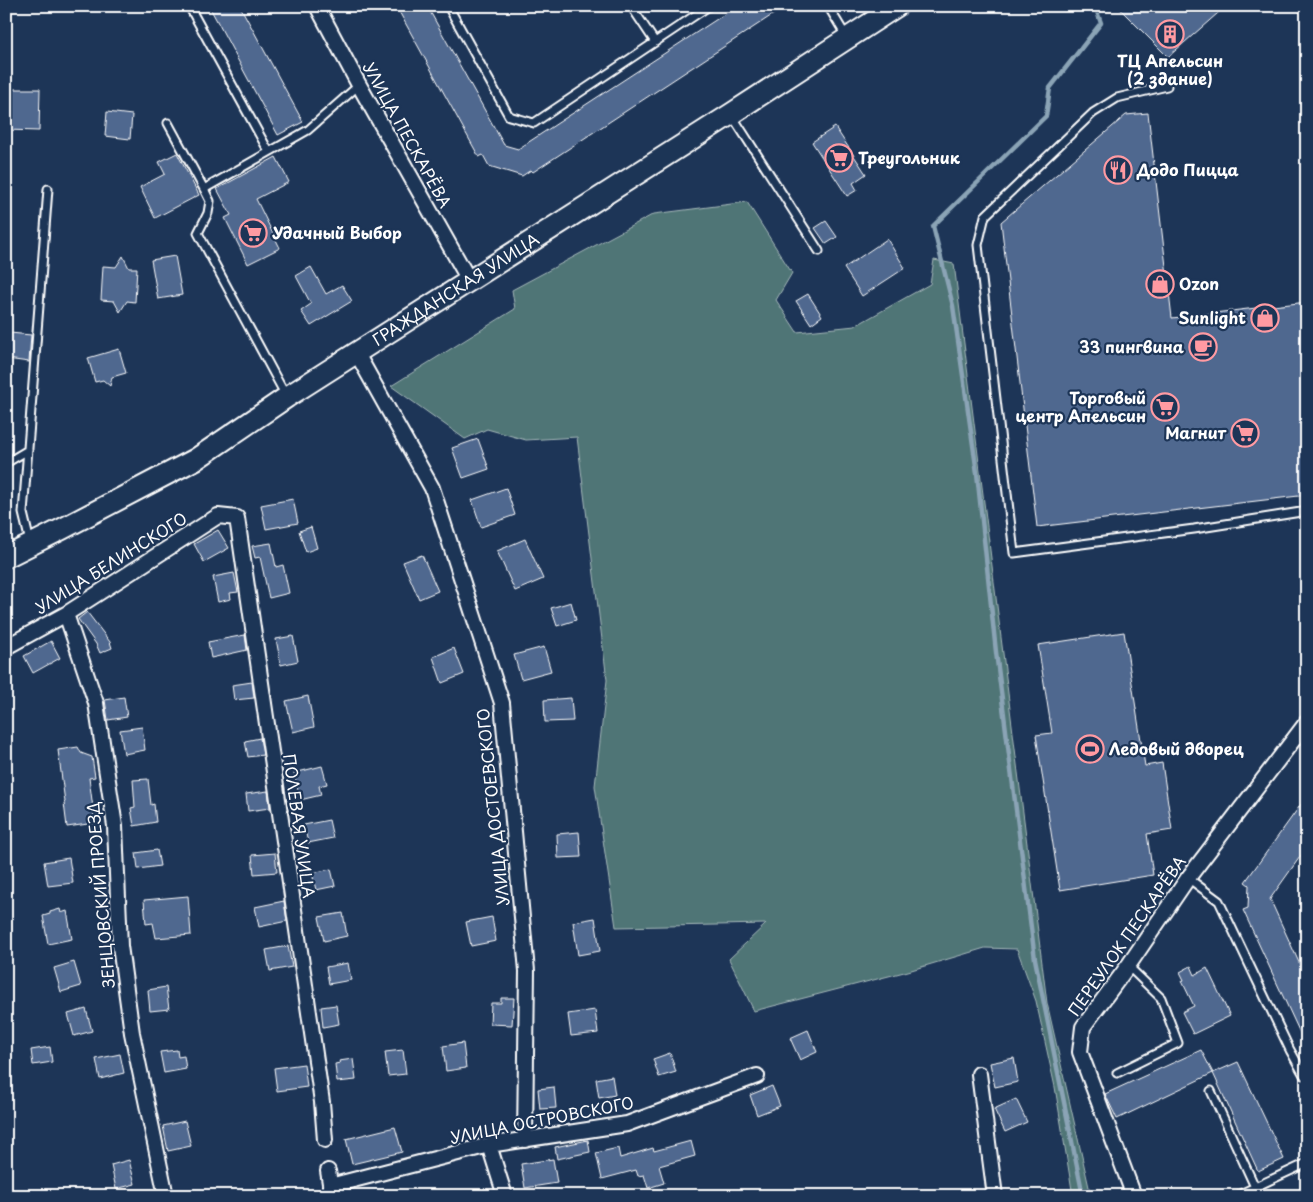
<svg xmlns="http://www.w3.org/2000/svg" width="1313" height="1202" font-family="'Playpen Sans',sans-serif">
  <rect width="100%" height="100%" fill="#1d3557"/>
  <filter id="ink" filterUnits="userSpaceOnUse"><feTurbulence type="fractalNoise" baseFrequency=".02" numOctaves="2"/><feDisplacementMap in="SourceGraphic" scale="10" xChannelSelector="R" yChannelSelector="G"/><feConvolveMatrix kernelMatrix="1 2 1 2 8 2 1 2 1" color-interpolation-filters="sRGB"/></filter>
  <g filter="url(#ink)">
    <path fill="#4f7476" stroke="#a7baba" d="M747 202 792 273 776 300 797 332 855 326 930 284 934 260 954 264 1047 1003 1091 1196H1073L1055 1087 1036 1001 1017 949 985 948 908 971 754 1011 729 959 766 924 616 927 595 786 607 680 577 437 526 440 487 429 465 439 391 386 515 309 512 290 654 214Z"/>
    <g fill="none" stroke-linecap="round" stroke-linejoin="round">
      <path stroke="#8ba4b6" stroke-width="4.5" d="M1083 1196 1035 959 996 652 977 473 953 306 933 226 1046 116 1050 88 1101 23 1095 6"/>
    </g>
    <path fill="#50688f" stroke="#fff" d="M209 6H240L303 122 278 135Z
      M396 6H427L504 145 518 149 737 6H786L533 172 531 170 522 176 489 166 483 155 479 157Z
      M1117 6H1226L1168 57Z
      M6 89H40L39 131 6 130Z
      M107 112 132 115 130 139 105 136Z
      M1148 113 1172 318 1307 302V495L1037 527 1001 222 1126 115Z
      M835 127 866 174 853 183 857 190 847 196 812 142Z
      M177 153 199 195 155 218 140 187 165 174 159 162Z
      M276 157 289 182 256 199 280 248 248 264 225 218 231 215 217 189Z
      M826 221 837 237 826 244 815 228Z
      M887 239 905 268 862 296 844 268Z
      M123 256 129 268H137L135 302 127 301 120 312 114 301 101 300 103 266 116 267Z
      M175 256 182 295 158 299 151 260Z
      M311 267 326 294 342 285 352 301 311 326 301 311 311 304 296 276Z
      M808 294 822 316 811 324 796 301Z
      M10 333 31 335 29 362 7 359Z
      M119 349 126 373 112 377 110 386 103 380 95 382 88 358Z
      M478 439 489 469 463 478 452 448Z
      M506 488 515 515 481 527 472 500Z
      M293 499 298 523 266 529 261 505Z
      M311 527 317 548 306 552 299 531Z
      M218 530 229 548 204 562 194 544Z
      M525 539 543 579 515 591 497 551Z
      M271 543 276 567 283 565 289 593 269 598 260 557 255 558 252 546Z
      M422 555 438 591 419 599 403 562Z
      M234 573 238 592 230 593 231 599 218 602 213 577Z
      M571 602 576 620 557 626 551 608Z
      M87 612 110 642 112 648 100 653 96 644 78 619Z
      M1124 632 1145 766 1162 763 1172 830 1147 834 1153 875 1060 890 1036 735 1052 733 1038 645Z
      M245 635 247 650 211 658 208 642Z
      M293 636 298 661 281 665 276 639Z
      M51 641 60 658 33 673 24 656Z
      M544 647 551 671 521 679 514 655Z
      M454 648 464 674 442 683 433 657Z
      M252 682 254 698 234 700 232 685Z
      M308 696 314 727 293 732 286 701Z
      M124 697 127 717 108 720 105 700Z
      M571 698 573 721 545 722 544 700Z
      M142 727 145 750 124 754 120 730Z
      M260 738 263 755 248 757 245 741Z
      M78 747 81 753 92 757 95 777 89 778 95 823 67 827 64 803 65 802 58 750Z
      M322 766 327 784 319 786 321 795 300 800 294 773Z
      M148 779 151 805 154 804 156 822 134 826 131 808 135 807 133 780Z
      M268 791 270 808 248 811 246 794Z
      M1307 796V847L1270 899 1307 980V1048L1243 910 1248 908 1249 885 1245 882Z
      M329 820 333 838 308 843 304 825Z
      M579 832 581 857 558 858 557 834Z
      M157 850 160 866 138 869 136 853Z
      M275 853 277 872 254 874 252 855Z
      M69 858 73 883 48 886 44 862Z
      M331 869 335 886 316 890 312 873Z
      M188 896 191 935 156 938 153 923 146 924 144 900Z
      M284 901 287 921 259 927 255 907Z
      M60 909 61 913 67 911 72 939 48 944 43 916 50 914V912Z
      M343 913 347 936 324 941 319 917Z
      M492 917 496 941 471 946 466 922Z
      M595 918 600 951 578 955 573 922Z
      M288 946 292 967 270 971 266 950Z
      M74 962 81 986 61 992 54 968Z
      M348 963 351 980 329 984 326 967Z
      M1191 966 1195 975 1207 968 1230 1016 1193 1034 1182 1012 1194 1006 1182 981 1184 980 1180 972Z
      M166 987 169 1009 150 1011 148 990Z
      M501 998H514L512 1025 490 1024 491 1003H501Z
      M336 1005 339 1024 323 1027 321 1007Z
      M86 1009 92 1031 74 1036 68 1014Z
      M595 1010 598 1033 571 1036 568 1014Z
      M808 1030 817 1052 800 1060 790 1038Z
      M463 1043 466 1068 446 1071 443 1046Z
      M50 1047 52 1062 33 1065 31 1050Z
      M177 1050 178 1057 184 1056 186 1069 164 1073 160 1052Z
      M403 1050 406 1074 388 1076 385 1052Z
      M1201 1050 1213 1073 1117 1119 1105 1094Z
      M670 1053 676 1072 659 1077 653 1059Z
      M120 1054 124 1073 100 1079 96 1059Z
      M1014 1058 1018 1082 995 1087 990 1063Z
      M353 1059 356 1080 337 1082 335 1064 340 1063 339 1061Z
      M1238 1062 1284 1159 1258 1171 1213 1073Z
      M304 1064 307 1087 277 1091 274 1068Z
      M612 1076 615 1095 599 1098 596 1079Z
      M772 1086 780 1106 757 1115 750 1095Z
      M554 1087 556 1108 540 1109 538 1089Z
      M1016 1099 1027 1122 1005 1132 994 1109Z
      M185 1121 191 1146 168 1151 163 1126Z
      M395 1127 402 1152 352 1164 346 1139Z
      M588 1140 590 1152 557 1159 555 1147Z
      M691 1141 695 1156 659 1166 664 1183 648 1188 644 1175 638 1176 636 1170 602 1179 596 1153 618 1148 620 1158 653 1148 654 1151Z
      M553 1159 557 1183 525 1188 521 1164Z
      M129 1160 135 1184 116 1189 111 1165Z"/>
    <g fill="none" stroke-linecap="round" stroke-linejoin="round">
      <g stroke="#fff" stroke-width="11">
        <path id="service" d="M189 6 269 152
          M448 6 509 116 534 123 709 6
          M631 6 655 42
          M828 6 846 36
          M1167 86 1117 98 1093 113 985 216 978 245 1014 553 1194 529 1307 511
          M731 114 819 251
          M168 123 204 189 308 130 359 85
          M204 189 210 201 208 213 198 233 286 396
          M6 463 28 450
          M30 542 23 513 48 189
          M1188 878 1219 901 1290 1050 1304 1075 1307 1074
          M1117 1073 1178 1043 1161 998 1128 966
          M1211 1091 1255 1187
          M1236 1196 1307 1163"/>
      </g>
      <g stroke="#fff" stroke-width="18">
        <path id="minor" d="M317 6 359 85 469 280
          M356 352 432 488 502 703 527 971 525 1140
          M66 614 96 703 115 826 120 946 132 1033 166 1196
          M6 647 66 614 218 516 237 518 322 1102 325 1140
          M979 1074 995 1196
          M489 1145 505 1196
          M328 1171 332 1196
          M330 1186 489 1145 627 1124 757 1076
          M1134 1196 1080 1052 1083 1027 1128 966 1188 878 1307 722"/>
      </g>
      <g stroke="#fff" stroke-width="24">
        <g id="secondary">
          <path id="s1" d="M6 557 62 529 196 459 287 397 731 114 897 6"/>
        </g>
      </g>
      <use href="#service" stroke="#1d3557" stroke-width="7"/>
      <use href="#minor" stroke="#1d3557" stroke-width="14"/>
      <use href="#secondary" stroke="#1d3557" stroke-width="20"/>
    </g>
  </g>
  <defs>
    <g id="building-ring" transform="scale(1.4375)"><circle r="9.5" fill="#1d3557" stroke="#ff9aa2" stroke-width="1.5"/><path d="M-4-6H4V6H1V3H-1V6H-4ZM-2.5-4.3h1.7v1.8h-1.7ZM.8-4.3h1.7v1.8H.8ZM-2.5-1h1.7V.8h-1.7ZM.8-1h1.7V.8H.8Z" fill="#ff9aa2"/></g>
    <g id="supermarket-ring" transform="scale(1.4375)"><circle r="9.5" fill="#1d3557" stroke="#ff9aa2" stroke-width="1.5"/><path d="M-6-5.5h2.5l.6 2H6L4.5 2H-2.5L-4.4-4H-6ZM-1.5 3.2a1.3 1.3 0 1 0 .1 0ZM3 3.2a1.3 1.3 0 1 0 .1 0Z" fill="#ff9aa2"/></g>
    <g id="restaurant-ring" transform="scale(1.4375)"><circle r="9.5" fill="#1d3557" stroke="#ff9aa2" stroke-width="1.5"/><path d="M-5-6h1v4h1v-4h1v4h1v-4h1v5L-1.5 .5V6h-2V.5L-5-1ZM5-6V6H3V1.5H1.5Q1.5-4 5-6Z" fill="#ff9aa2"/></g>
    <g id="shop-ring" transform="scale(1.4375)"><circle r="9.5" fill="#1d3557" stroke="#ff9aa2" stroke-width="1.5"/><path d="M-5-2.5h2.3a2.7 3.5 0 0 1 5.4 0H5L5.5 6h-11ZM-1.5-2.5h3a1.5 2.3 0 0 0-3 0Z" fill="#ff9aa2"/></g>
    <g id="cafe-ring" transform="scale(1.4375)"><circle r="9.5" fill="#1d3557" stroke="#ff9aa2" stroke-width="1.5"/><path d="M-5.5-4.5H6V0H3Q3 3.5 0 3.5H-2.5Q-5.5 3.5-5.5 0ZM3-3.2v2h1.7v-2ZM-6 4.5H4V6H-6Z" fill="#ff9aa2"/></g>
    <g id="stadium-ring" transform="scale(1.4375)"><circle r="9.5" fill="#1d3557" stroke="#ff9aa2" stroke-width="1.5"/><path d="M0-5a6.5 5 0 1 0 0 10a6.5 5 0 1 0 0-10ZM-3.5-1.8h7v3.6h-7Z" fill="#ff9aa2"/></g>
  </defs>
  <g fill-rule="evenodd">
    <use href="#building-ring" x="1170" y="34"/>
    <use href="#supermarket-ring" x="839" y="158"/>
    <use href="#restaurant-ring" x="1118" y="170"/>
    <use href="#supermarket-ring" x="253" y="233"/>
    <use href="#shop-ring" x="1160" y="284"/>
    <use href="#shop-ring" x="1265" y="318"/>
    <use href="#cafe-ring" x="1203" y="347"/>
    <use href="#supermarket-ring" x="1165" y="407"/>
    <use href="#supermarket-ring" x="1245" y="433"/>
    <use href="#stadium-ring" x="1090" y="749"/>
  </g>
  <g text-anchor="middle" stroke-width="4.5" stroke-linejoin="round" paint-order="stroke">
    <g font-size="16" font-weight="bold" fill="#fff" stroke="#1d3557" text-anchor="start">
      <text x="1170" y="67" text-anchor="middle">ТЦ Апельсин<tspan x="1170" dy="18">(2 здание)</tspan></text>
      <text x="858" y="164">Треугольник</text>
      <text x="1137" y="176">Додо Пицца</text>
      <text x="272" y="239">Удачный Выбор</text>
      <text x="1179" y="290">Ozon</text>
      <text x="1246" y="324" text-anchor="end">Sunlight</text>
      <text x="1184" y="353" text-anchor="end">33 пингвина</text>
      <text x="1146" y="404" text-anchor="end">Торговый<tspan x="1146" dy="18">центр Апельсин</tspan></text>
      <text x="1226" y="439" text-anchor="end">Магнит</text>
      <text x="1109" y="755">Ледовый дворец</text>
    </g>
    <g font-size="16" fill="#fff" stroke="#1d3557">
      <text transform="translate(407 135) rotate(61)" y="6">УЛИЦА ПЕСКАРЁВА</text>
      <text dy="6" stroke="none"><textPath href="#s1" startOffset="524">ГРАЖДАНСКАЯ УЛИЦА</textPath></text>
      <text transform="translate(111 563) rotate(-32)" y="6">УЛИЦА БЕЛИНСКОГО</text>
      <text transform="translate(493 807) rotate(-96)" y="6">УЛИЦА ДОСТОЕВСКОГО</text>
      <text transform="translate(299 826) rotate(82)" y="6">ПОЛЕВАЯ УЛИЦА</text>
      <text transform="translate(101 895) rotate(-95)" y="6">ЗЕНЦОВСКИЙ ПРОЕЗД</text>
      <text transform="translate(1127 936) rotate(-55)" y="6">ПЕРЕУЛОК ПЕСКАРЁВА</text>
      <text transform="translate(542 1120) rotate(-11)" y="6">УЛИЦА ОСТРОВСКОГО</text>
    </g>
  </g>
  <rect width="1313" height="1202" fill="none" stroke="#1d3557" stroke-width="25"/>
  <rect x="12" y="12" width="1288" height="1177" fill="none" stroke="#fff" stroke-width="2" filter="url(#ink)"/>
</svg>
